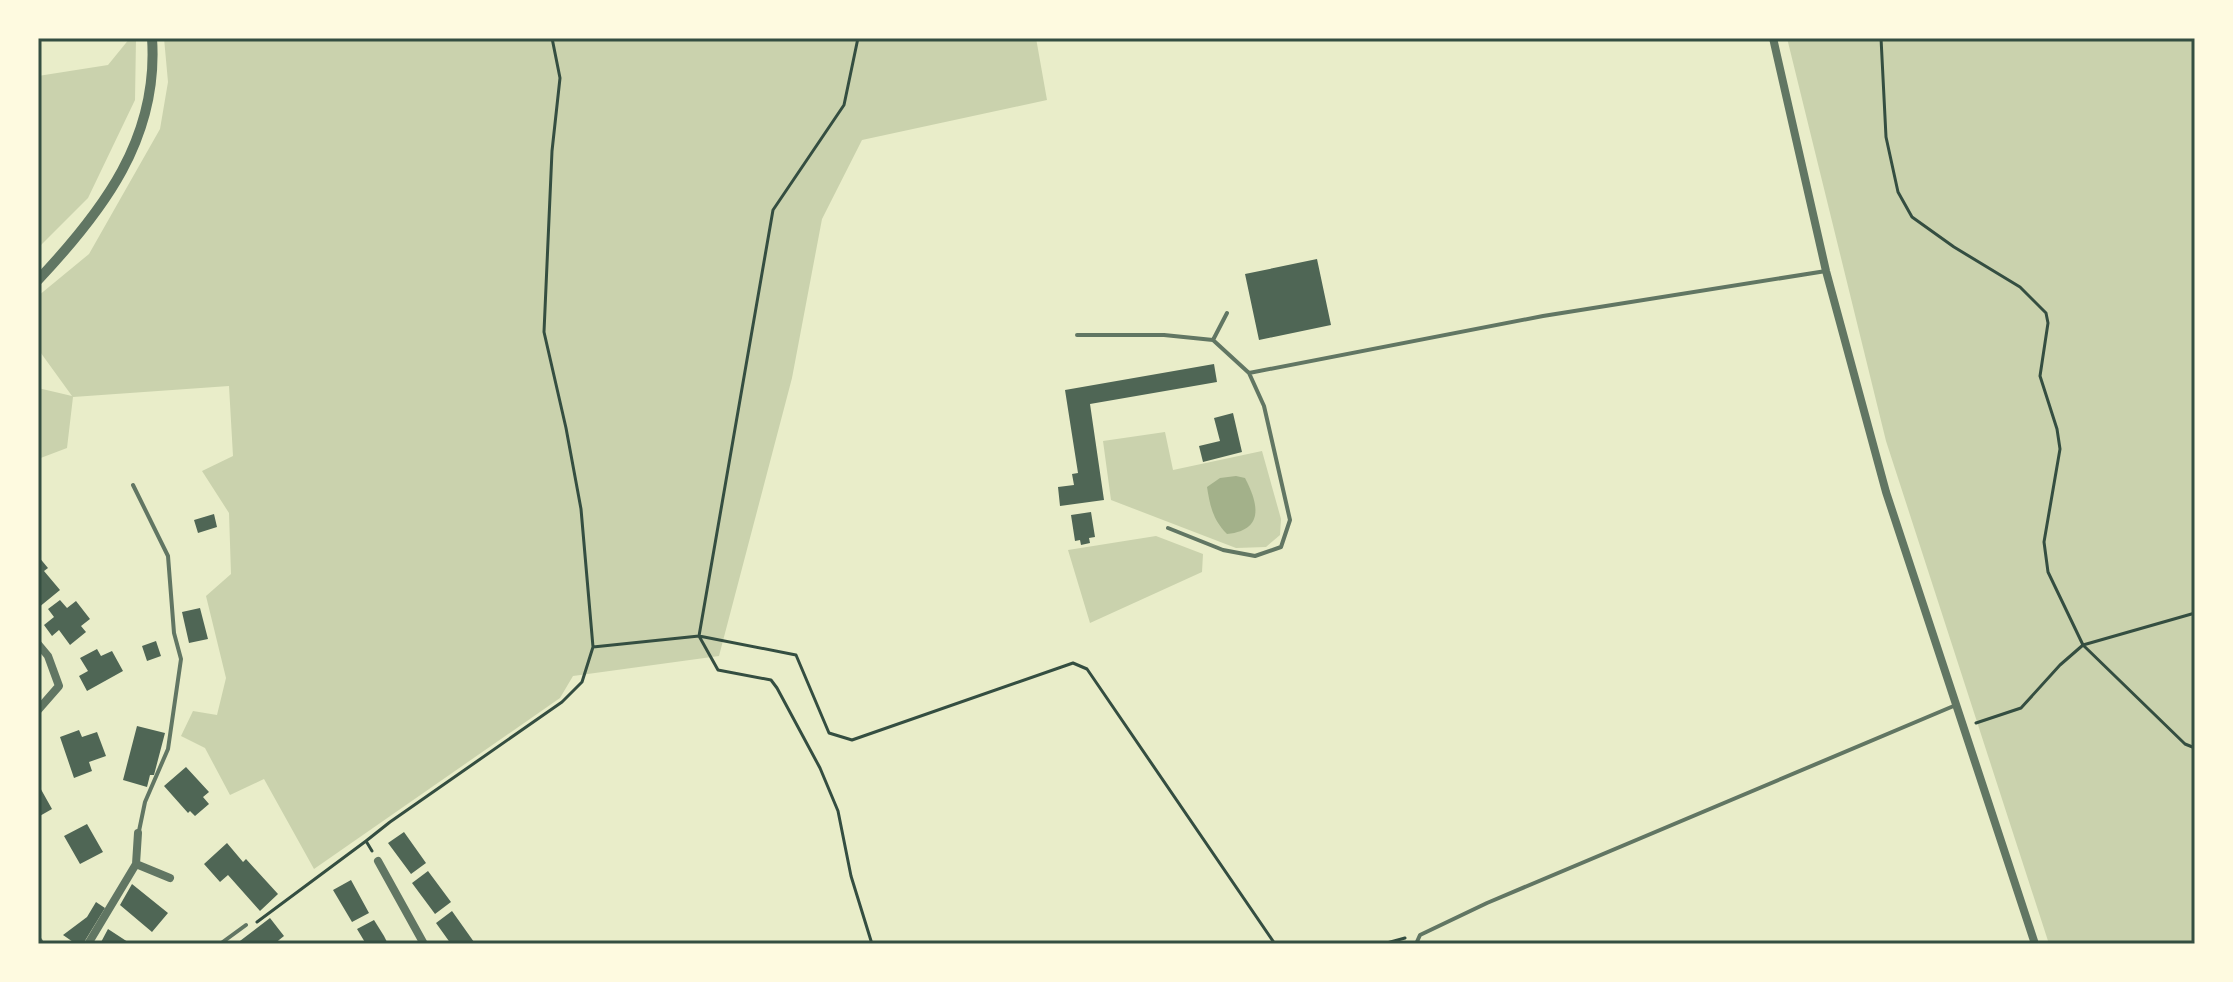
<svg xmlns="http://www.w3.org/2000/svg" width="2233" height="982" font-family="'Public Sans',sans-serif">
  <rect width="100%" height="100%" fill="#e9edc9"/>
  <path fill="#cad2ad" d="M130 38H136L135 100 88 198 38 248V76L108 65Z
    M164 38H1036L1047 100 862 140 822 219 792 378 719 656 573 676 560 698 314 869 264 779 230 795 205 748 181 736 193 711 217 715 226 678 206 596 231 574 229 513 202 471 233 456 229 386 73 397 67 448 38 459V388L72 396 38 349V296L89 254 160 129 168 82Z
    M1787 38H2195V944H2049L1886 441Z
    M1165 432 1173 470 1262 451 1281 519 1280 535 1266 547 1236 548 1111 500 1103 441Z
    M1156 536 1203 554 1202 572 1090 623 1068 550Z"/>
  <path fill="#a3b18a" d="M1236 476 1245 478C1259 505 1264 530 1227 534 1213 520 1210 506 1207 487L1220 478Z"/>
  <path fill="#4f6655" d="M1317 259 1331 325 1259 340 1245 274Z
    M1214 364 1217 382 1090 404 1104 500 1060 506 1058 487 1074 485 1072 474 1078 473 1065 390Z
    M1233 413 1242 452 1203 462 1199 446 1220 441 1214 418Z
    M1091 512 1095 537 1089 538 1090 543 1081 545 1080 540 1075 541 1071 515Z
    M214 514 217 527 198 533 194 520Z
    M38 556 48 568 44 571 60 590 38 608Z
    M60 600 67 608 76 601 90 619 81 626 86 632 70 645 59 630 52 636 44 625 54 617 48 609Z
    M200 608 208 639 189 643 182 612Z
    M156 641 161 656 147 661 142 646Z
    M97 649 101 656 112 651 123 671 87 691 79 676 88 671 80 658Z
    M137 726 165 733 154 775H150L147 787 123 780Z
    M79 730 82 737 97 732 106 756 89 762 92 771 74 778 60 737Z
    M186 767 209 792 203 797 209 804 195 816 190 811 188 813 164 786Z
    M38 784 52 809 38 817Z
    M87 824 103 852 80 864 64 836Z
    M404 832 426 863 411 874 388 843Z
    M227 843 243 862 246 859 278 894 260 911 228 875 220 882 204 864Z
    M428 871 451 902 435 914 412 883Z
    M351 880 369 913 352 922 333 890Z
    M132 884 168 913 152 932 120 905Z
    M96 902 105 908 83 944H76L63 935 87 917Z
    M452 911 474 942 472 944H451L436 923Z
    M270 918 284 936 274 944H236Z
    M374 920 384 936 388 944H366L357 929Z
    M108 929 131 944H100Z"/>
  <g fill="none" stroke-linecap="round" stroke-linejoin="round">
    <path stroke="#344e41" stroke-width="3" d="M858 38 844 105 773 210 699 636 718 670 771 680 777 688 820 768 838 811 851 876 872 944
      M1881 38 1886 137 1898 192 1912 217 1954 247 2020 287 2046 313 2048 323 2040 376 2057 429 2060 449 2044 542 2048 572 2083 645 2185 744 2195 748
      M593 647 699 636 796 655 829 733 852 740 1073 663 1087 669 1275 944
      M1976 723 2021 708 2060 665 2083 645 2195 613
      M372 851 366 841 390 822 562 702 582 682 593 647 581 509 566 428 544 332 552 151 560 78 552 38
      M257 922 366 841
      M1383 944 1405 938"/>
    <path stroke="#617663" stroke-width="4" d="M1077 335H1164L1213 340 1249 373
      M1213 340 1227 313
      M133 485 168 556 174 633 181 659 168 749 145 802 139 831
      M1168 528 1223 550 1255 556 1281 547 1290 520 1264 406 1249 373 1543 316 1826 271
      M220 944 246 925
      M1416 944 1420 935 1487 903 1956 705"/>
    <path stroke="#617663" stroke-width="8" d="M1773 38 1826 271 1886 492 2035 944
      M38 644 48 656 59 686 38 710
      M378 861 424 944
      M136 864 170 878
      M88 944 136 864 138 833"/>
    <path stroke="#617663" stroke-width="10" d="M38 280C103 211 159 138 152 38
      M38 942 39 944"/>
  </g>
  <rect width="2233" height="982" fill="none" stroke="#fefae0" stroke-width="80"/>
  <rect x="40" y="40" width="2153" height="902" fill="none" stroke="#344e41" stroke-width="3"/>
</svg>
